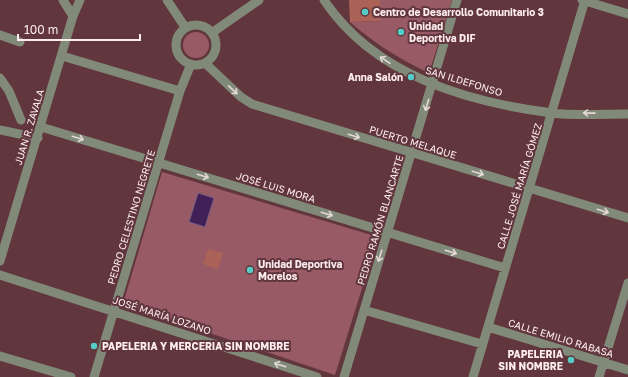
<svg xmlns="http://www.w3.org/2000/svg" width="628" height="377" font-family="'Golos Text',sans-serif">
  <rect width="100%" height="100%" fill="#61363d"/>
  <path fill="#985a64" d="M380 0H452L429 73C399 59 374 43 350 22L380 21Z
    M183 45a13 13 0 1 1 26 0a13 13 0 1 1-26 0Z
    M162 172 378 237 335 375 123 304Z"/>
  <path fill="#402056" stroke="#795e84" d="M198 193 214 198 205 227 189 222Z"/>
  <path fill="#ab6257" d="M349 0H380V21L350 22Z
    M208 249 223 253 218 269 203 264Z"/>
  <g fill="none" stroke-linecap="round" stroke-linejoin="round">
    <path stroke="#818a79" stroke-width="9" d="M63 0 73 16
      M167 0 185 27
      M324 0C374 75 466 102 552 113 577 116 603 114 628 114
      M582 0 628 14
      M176 45a20 20 0 1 1 40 0a20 20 0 1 1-40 0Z
      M213 32 259 0
      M0 35 20 42
      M62 56 180 91
      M205 63 241 97 252 104 628 218
      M0 78 9 91 21 120
      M41 127 505 268
      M0 130 38 138
      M0 261 73 16 80 0
      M0 275 317 377
      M364 310 482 344
      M488 327 628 370
      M0 356 71 377
      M94 377 180 91 191 64
      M344 377 457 0
      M473 377 585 0
      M599 377 628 283"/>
  </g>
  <defs><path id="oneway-shaft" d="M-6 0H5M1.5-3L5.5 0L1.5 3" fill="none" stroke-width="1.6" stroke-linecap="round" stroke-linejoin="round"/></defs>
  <g stroke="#e5d9d7">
    <use href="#oneway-shaft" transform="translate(385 60) rotate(-146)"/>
    <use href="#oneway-shaft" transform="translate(233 90) rotate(43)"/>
    <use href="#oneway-shaft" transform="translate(427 105) rotate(107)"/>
    <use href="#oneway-shaft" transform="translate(589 113) rotate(-179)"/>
    <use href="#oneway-shaft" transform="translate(354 136) rotate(17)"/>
    <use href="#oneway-shaft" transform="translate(78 138) rotate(17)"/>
    <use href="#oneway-shaft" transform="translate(478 173) rotate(17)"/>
    <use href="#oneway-shaft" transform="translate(203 176) rotate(17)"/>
    <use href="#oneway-shaft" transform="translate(603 211) rotate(17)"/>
    <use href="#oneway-shaft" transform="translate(327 214) rotate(17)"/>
    <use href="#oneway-shaft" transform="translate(451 252) rotate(17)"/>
    <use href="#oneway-shaft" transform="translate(380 256) rotate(107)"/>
    <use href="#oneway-shaft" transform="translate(280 365) rotate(-162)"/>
  </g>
  <g fill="#55cdc6" stroke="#61363d" stroke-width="1.5">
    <circle cx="365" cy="12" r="4"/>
    <circle cx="401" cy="32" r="4"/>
    <circle cx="411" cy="77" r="4"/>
    <circle cx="250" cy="270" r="4"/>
    <circle cx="94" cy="346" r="4"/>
    <circle cx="571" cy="360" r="4"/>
  </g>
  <g text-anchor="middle" stroke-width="4" stroke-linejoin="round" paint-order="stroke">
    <g font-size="10" font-weight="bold" fill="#feedef" stroke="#61363d" text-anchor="start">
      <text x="373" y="16">Centro de Desarrollo Comunitario 3</text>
      <text x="409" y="30">Unidad<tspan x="409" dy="12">Deportiva DIF</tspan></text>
      <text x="403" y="81" text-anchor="end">Anna Salón</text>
      <text x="258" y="268">Unidad Deportiva<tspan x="258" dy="12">Morelos</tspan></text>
      <text x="102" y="350">PAPELERIA Y MERCERIA SIN NOMBRE</text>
      <text x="563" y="358" text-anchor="end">PAPELERIA<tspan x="563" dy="12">SIN NOMBRE</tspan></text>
    </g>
    <g font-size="10" fill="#feedef" stroke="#61363d">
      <text transform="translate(464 81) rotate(17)" y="4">SAN ILDEFONSO</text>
      <text transform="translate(29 127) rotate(-73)" y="4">JUAN R. ZAVALA</text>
      <text transform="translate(413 142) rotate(17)" y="4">PUERTO MELAQUE</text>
      <text transform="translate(519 186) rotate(-73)" y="4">CALLE JOSÉ MARÍA GÓMEZ</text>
      <text transform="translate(276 187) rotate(17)" y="4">JOSÉ LUIS MORA</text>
      <text transform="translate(131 217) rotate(-73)" y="4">PEDRO CELESTINO NEGRETE</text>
      <text transform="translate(380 220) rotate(-73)" y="4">PEDRO RAMÓN BLANCARTE</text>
      <text transform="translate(162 315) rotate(18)" y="4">JOSÉ MARÍA LOZANO</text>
      <text transform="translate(561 338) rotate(17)" y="4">CALLE EMILIO RABASA</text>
    </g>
  </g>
  <path d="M18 34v6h122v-6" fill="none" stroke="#feedef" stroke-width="2"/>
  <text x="24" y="34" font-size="12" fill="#feedef" stroke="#61363d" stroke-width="3" paint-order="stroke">100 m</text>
</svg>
